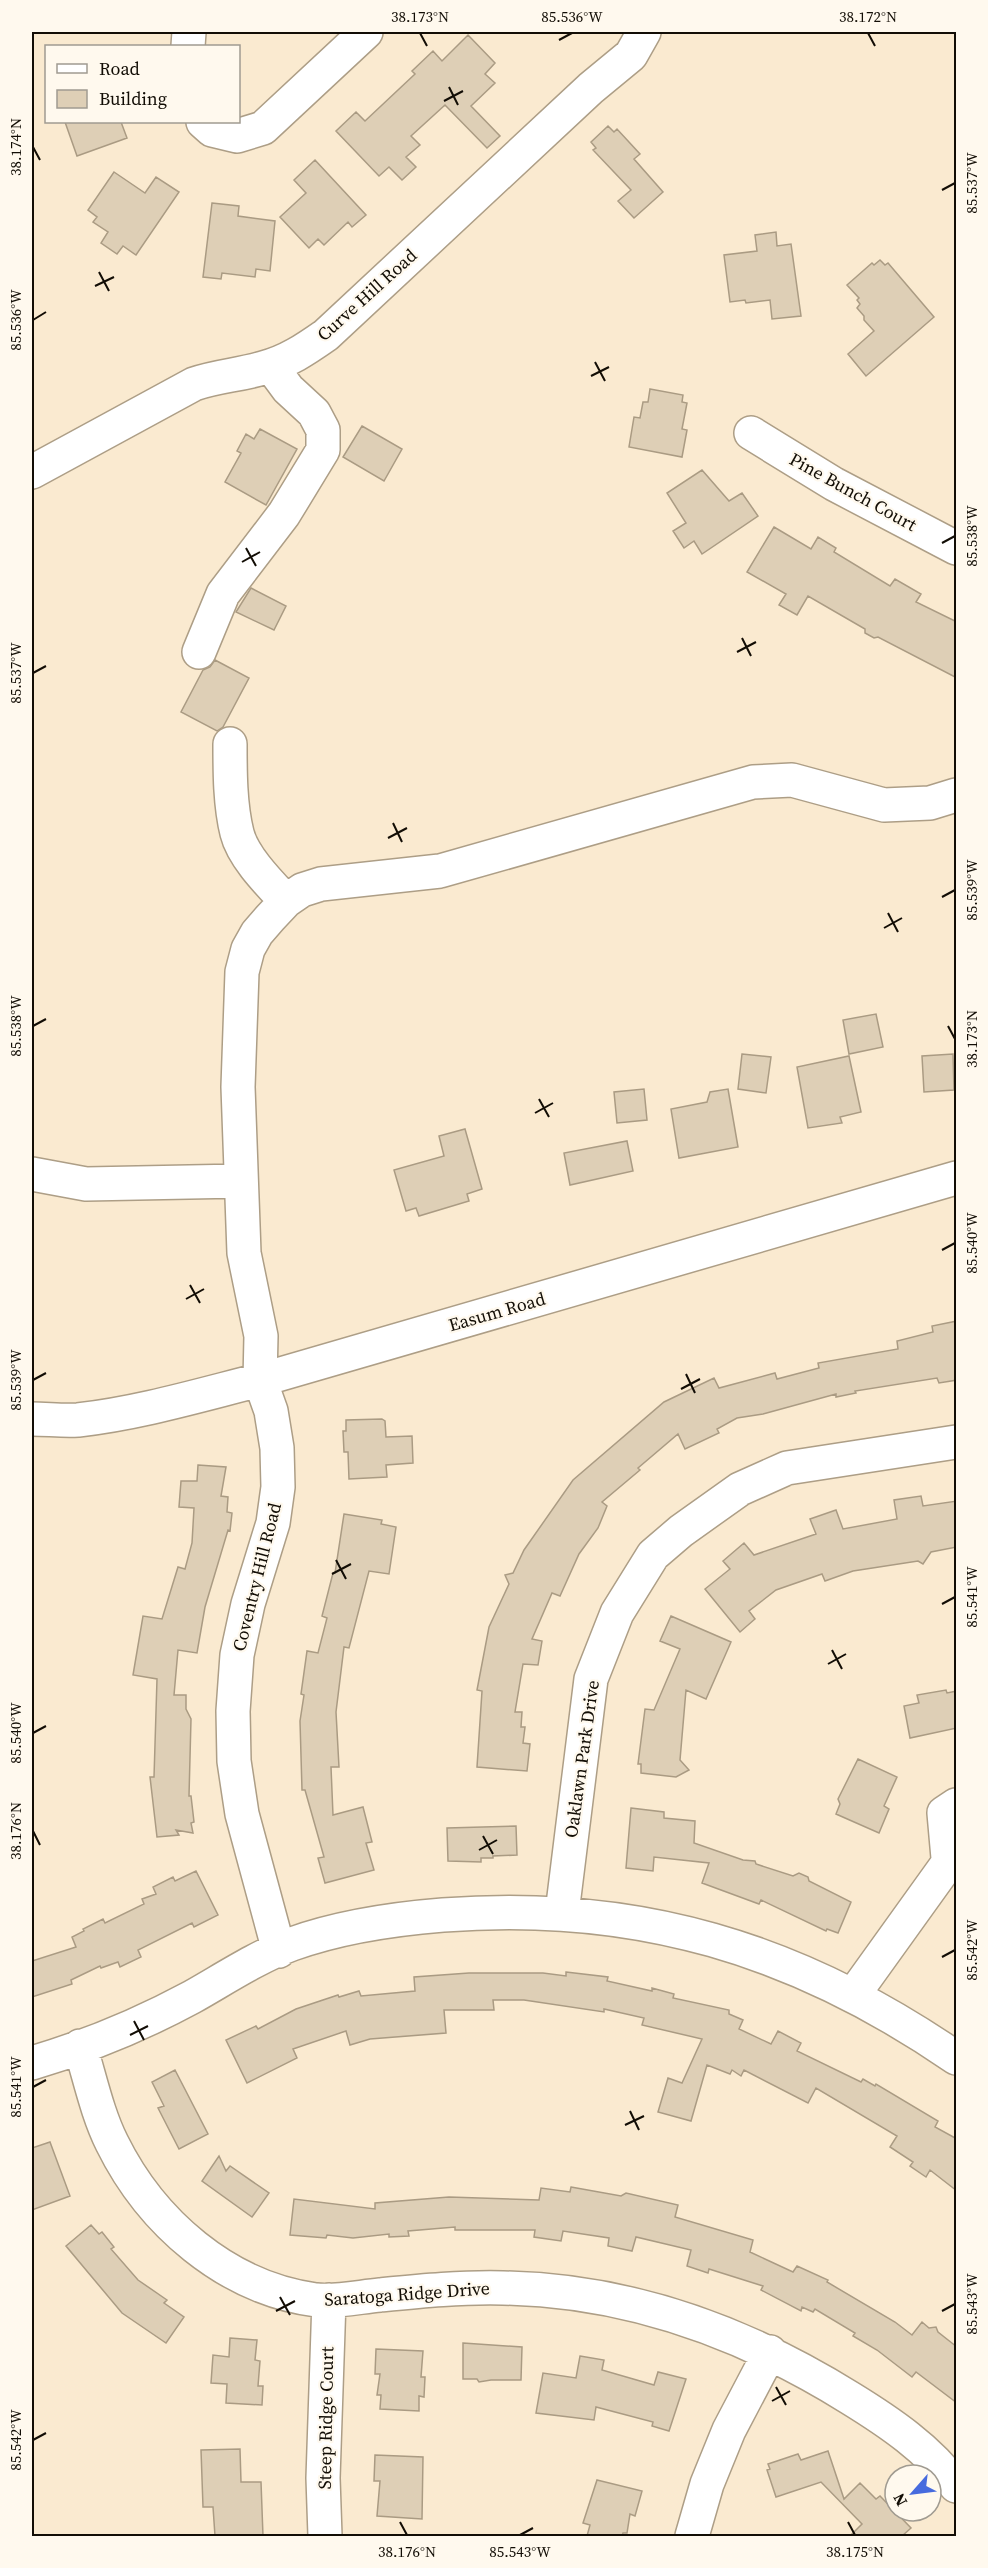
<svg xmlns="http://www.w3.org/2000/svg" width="988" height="2568" font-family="'Source Serif 4',serif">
  <rect width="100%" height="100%" fill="#faead0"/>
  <path fill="#decfb6" stroke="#aa9b83" stroke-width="1.5" d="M468 35 495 63 485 74 495 83 471 106 500 136 487 148 445 105 411 136 420 145 406 157 416 167 402 180 389 167 379 176 336 131 356 112 365 121 415 74 412 71 433 51 442 61Z
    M65 122H121L127 138 77 156Z
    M608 126 614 132 617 129 640 154 634 159 663 192 634 218 618 201 631 190 593 150 596 148 591 142Z
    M315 160 366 215 352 227 348 222 324 245 318 239 309 248 280 217 306 193 294 180Z
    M114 172 145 193 156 177 179 192 136 255 123 246 117 254 101 243 108 232 93 222 97 217 88 210Z
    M212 203 239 206 238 216 275 221 270 271 256 269 255 277 222 273 221 279 203 277Z
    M776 232 777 246 791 244 801 316 772 319 770 300 746 303 745 300 730 302 724 255 757 251 755 235Z
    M880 260 885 265 888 263 934 317 866 376 848 354 874 331 864 320V316L857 308 860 304 857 300 859 298 847 285 872 263 874 265Z
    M650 389 683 395 682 402 687 403 682 429 687 430 682 457 629 447 634 417 640 418 643 402H648Z
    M362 426 402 449 384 481 343 457Z
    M260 429 297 449 266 505 225 482 241 453 237 451 246 434 254 439Z
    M702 470 729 501 742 493 758 516 702 554 694 541 684 548 673 531 686 523 667 493Z
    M774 527 811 549 818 537 836 548 834 552 890 586 895 579 921 594 916 602 957 622V678L878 637 874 638 865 633V629L808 596 797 615 779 605 786 594 747 572Z
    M251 588 286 606 274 630 236 612Z
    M215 660 249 678 223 727 217 731 181 712 203 670 210 667Z
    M876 1014 883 1047 849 1054 843 1020Z
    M742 1054 771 1057 766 1093 738 1089Z
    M953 1054 954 1090 924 1092 922 1056Z
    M849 1056 861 1112 840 1117 842 1123 808 1128 797 1067Z
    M644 1089 647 1120 617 1123 614 1092Z
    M728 1089 738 1147 679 1158 671 1109 707 1102 710 1092Z
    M465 1129 482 1189 467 1194 469 1201 419 1216 416 1208 406 1211 394 1170 444 1156 439 1136Z
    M627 1141 633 1171 570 1185 564 1153Z
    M957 1321V1380L939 1383 937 1378 855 1391 856 1393 836 1397V1394L763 1414 737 1418 717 1429 719 1433 685 1449 678 1434 638 1468 640 1470 602 1502 607 1506 598 1528 579 1554 560 1596 552 1593 532 1639 542 1641 538 1665 523 1664 515 1712H522L521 1727H525L523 1743 530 1744 527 1771 477 1767 482 1691 477 1690 489 1627 509 1584 505 1575 513 1573 524 1550 573 1480 664 1402 714 1378 719 1388 775 1373 777 1379 819 1368 818 1363 898 1349 897 1341 933 1332 932 1326Z
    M382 1419 385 1421 386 1437 412 1436 413 1463 386 1465 387 1477 349 1479 348 1452H344L343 1431H346V1420Z
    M198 1465 226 1467 221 1496 228 1497 227 1512 232 1513 230 1531 228 1530 205 1607 197 1653 178 1650 174 1695H186V1709L191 1719 189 1796H191L194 1822 191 1823 193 1833 176 1830 179 1835 157 1837 150 1777H154L157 1679 133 1675 143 1616 162 1619 178 1567 185 1569 192 1543 194 1508 179 1507 181 1481H197Z
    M921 1496 923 1506 957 1501V1547L931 1552 923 1564 918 1561 853 1571 825 1581 822 1574 776 1590 749 1611 755 1619 740 1632 705 1589 730 1569 723 1561 744 1543 754 1555 816 1534 810 1519 836 1510 843 1529 897 1519 894 1500Z
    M344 1514 382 1520 381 1524 396 1527 389 1574 369 1571 349 1648 344 1647 336 1712 339 1767H331L333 1815 363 1807 372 1842 366 1843 374 1870 325 1883 318 1858 324 1857 305 1790H302L300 1721 304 1695 301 1694 307 1651 318 1653 327 1618 322 1616 333 1573H335Z
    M671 1616 731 1642 706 1699 686 1690 680 1760 689 1770 676 1777 641 1773V1764H638L645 1709 654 1710 680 1649 660 1641Z
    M946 1690 947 1693 957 1691V1728L910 1738 904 1706 919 1703 917 1695Z
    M858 1759 897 1777 884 1806 889 1809 879 1833 836 1814 840 1804 838 1799Z
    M631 1808 664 1812V1818L695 1821 694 1843 743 1860 755 1861 756 1864 793 1876 799 1873 808 1877 809 1881 851 1902 838 1933 827 1929 826 1931 761 1900 759 1904 702 1883 709 1863 654 1857 653 1871 626 1868Z
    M516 1826 517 1855 493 1856V1858H481V1862L448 1861 447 1828Z
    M196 1871 218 1915 194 1927 192 1923 138 1950 141 1957 120 1967 118 1962 101 1968 100 1966 71 1980 72 1984 32 1997V1961L76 1947 72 1937 84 1931 83 1929 103 1919 105 1923 144 1904 142 1899 156 1894 153 1887 173 1877 175 1881Z
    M566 1972 608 1977 607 1981 652 1991V1988L674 1994 673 1998 729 2010V2014L743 2020 739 2029 771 2044 778 2031 801 2043 797 2051 861 2082 863 2079 875 2086 876 2084 938 2121 935 2127 957 2139V2191L930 2170 926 2177 910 2166 913 2162 890 2147 897 2136 816 2088 808 2103 744 2070 741 2076 732 2070 730 2074 707 2065 691 2121 658 2112 668 2078 682 2083 702 2039 642 2025 644 2018 604 2009V2012L524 2000H493L494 2010H444L446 2033 370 2039 350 2045 346 2031 293 2049 297 2058 247 2083 226 2040 256 2026 258 2029 296 2009 338 1995 339 1997 359 1991 361 1996 415 1991 414 1977 469 1973H543L566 1976Z
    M175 2070 208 2134 179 2149 158 2108 164 2106 152 2082Z
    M50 2142 70 2196 32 2210V2148Z
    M219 2156 226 2171 230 2166 269 2193 252 2217 202 2181Z
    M571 2187 621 2196 626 2193 678 2205 675 2217 753 2240 750 2252 793 2272 797 2266 828 2280 827 2282 895 2322 912 2335 922 2322 929 2328 936 2327 938 2332 957 2347V2403L916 2372 912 2377 877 2350 853 2336 855 2333 815 2309 813 2312 802 2307 801 2311 761 2290 763 2286 709 2269 708 2273 687 2266 691 2250 636 2237 632 2251 608 2246 609 2238 563 2231 561 2241 534 2237 535 2230H455V2227L408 2231 409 2236 389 2237V2234L353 2238 327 2235 326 2238 290 2235 294 2199 375 2209V2203L449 2197 539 2200 541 2188 570 2192Z
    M91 2225 99 2234 102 2232 114 2247 111 2249 138 2280 167 2300 164 2303 184 2317 166 2343 122 2313 66 2246Z
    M230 2338 257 2340 255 2360 260 2361 258 2386H263L262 2405 226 2403 227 2384 211 2383 213 2355 229 2357Z
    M463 2343 522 2347 521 2380H491L479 2382 477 2379H463Z
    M376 2349 423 2351 421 2377H425L424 2397 419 2396V2411L380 2409 381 2395H377L380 2374H375Z
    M580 2356 604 2360 602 2370 654 2385 658 2372 686 2379 669 2431 652 2426 653 2422 596 2407 594 2420 536 2413 543 2373 576 2378Z
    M240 2449 241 2482H261L263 2536H215L213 2507H203L201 2450Z
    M828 2451 844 2499 860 2483 876 2499 880 2496 911 2528 902 2536H850L862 2524 821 2482 776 2497 767 2470 770 2469 768 2464 798 2454 801 2460Z
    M375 2455 423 2457 422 2519 377 2516 380 2481H374Z
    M597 2480 642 2491 635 2516 630 2514 627 2533H623L622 2536H587L590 2525 583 2523Z"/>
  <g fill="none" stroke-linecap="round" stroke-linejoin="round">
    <g stroke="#ad9e86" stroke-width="36">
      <path id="minor" d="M188 46 189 32
        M203 122 212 130 237 136 263 128 366 32
        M751 433 834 484 956 548
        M32 472 194 384C217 376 240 375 263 368 287 362 306 349 326 335L591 88 631 55 644 32
        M199 652 223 594 284 514 323 450V430L314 413 288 389 271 366
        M230 744C230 772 230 805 237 833 243 857 269 883 286 901
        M32 1174 86 1184 241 1181
        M32 1419C47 1419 63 1421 78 1420 140 1413 200 1395 260 1380L956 1178
        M948 1858 944 1813 956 1805
        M562 1913 591 1679 617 1613 653 1555 681 1531 740 1489 787 1468 956 1442
        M279 1951 242 1814 234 1761 233 1711 237 1655 248 1604 273 1523 278 1487 277 1448 271 1411 260 1380 261 1336 244 1253 238 1087 242 972 248 949 257 933 270 918 286 901 302 890 321 884 440 871 753 782 792 780 884 805 930 803 956 795
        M854 1994 956 1852
        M80 2046C90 2078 97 2113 112 2143 151 2222 226 2288 316 2300 336 2302 359 2297 380 2295 421 2291 461 2287 503 2288 629 2290 744 2332 850 2398 889 2422 929 2449 956 2486
        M32 2063C86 2047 142 2024 192 1997 224 1979 257 1957 292 1944 339 1927 393 1919 443 1915 636 1900 798 1949 956 2058
        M325 2536 323 2478 329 2300
        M692 2536 707 2484 729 2430 770 2352"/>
    </g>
    <use href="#minor" stroke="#fff" stroke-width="33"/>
  </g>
  <path fill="none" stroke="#120d05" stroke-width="2" d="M420 33 427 46M868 33 875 46M559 40 572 33M449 87 458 105M444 101 463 91M33 147 40 160M942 190 955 183M99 272 109 291M95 286 114 277M33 320 46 312M595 362 605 381M591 376 609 367M942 543 955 536M246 548 256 566M242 562 260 552M742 638 751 656M737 652 756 642M33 673 46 666M393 823 402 842M388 838 407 828M942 897 955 890M888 913 898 932M884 928 902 918M33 1026 46 1019M948 1026 955 1039M539 1099 549 1117M535 1113 553 1103M942 1250 955 1243M190 1285 200 1303M186 1299 204 1289M686 1374 695 1393M33 1380 46 1373M681 1389 700 1379M336 1560 346 1579M332 1574 351 1564M942 1604 955 1597M832 1650 842 1669M828 1664 846 1654M33 1733 46 1726M33 1831 40 1845M483 1836 493 1854M479 1850 497 1840M942 1957 955 1950M134 2021 144 2040M130 2035 148 2026M33 2087 46 2080M630 2111 639 2130M625 2125 644 2116M280 2297 290 2315M276 2311 295 2301M942 2311 955 2304M776 2387 786 2405M772 2401 790 2391M33 2440 46 2433M400 2522 407 2535M848 2522 855 2535M520 2535 533 2528"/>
  <g text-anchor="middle" stroke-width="4.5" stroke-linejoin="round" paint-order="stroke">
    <g font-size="18" fill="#120d05" stroke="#fff9ee">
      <text transform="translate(367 295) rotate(-42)" y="6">Curve Hill Road</text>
      <text transform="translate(853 492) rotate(29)" y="6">Pine Bunch Court</text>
      <text transform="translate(497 1312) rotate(-16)" y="6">Easum Road</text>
      <text transform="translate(257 1577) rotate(-76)" y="6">Coventry Hill Road</text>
      <text transform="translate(582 1759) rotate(-82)" y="6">Oaklawn Park Drive</text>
      <text transform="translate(407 2294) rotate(-4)" y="6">Saratoga Ridge Drive</text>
      <text transform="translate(326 2418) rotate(-89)" y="6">Steep Ridge Court</text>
    </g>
  </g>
  <rect width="988" height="2568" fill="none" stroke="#fff9ee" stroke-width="66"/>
  <rect x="45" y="45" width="195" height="78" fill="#fff9ee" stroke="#a09b91" stroke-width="1.5"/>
  <rect x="57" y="64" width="30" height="9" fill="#ffffff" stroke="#a09b91" stroke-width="1.5"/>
  <text x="99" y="75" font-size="18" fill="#120d05">Road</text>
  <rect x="57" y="90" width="30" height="18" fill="#decfb6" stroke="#a09b91" stroke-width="1.5"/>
  <text x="99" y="105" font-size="18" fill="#120d05">Building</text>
  <g transform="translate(913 2493) rotate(242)"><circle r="28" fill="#fff9ee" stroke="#a09b91" stroke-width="1.5"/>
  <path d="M0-4.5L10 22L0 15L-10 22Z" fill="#476bde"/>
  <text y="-9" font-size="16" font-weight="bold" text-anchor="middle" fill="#120d05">N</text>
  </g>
  <rect x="33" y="33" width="922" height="2502" fill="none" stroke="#120d05" stroke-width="2"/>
  <g font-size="15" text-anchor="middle" fill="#120d05">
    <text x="420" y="22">38.173°N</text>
    <text x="572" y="22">85.536°W</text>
    <text x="868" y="22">38.172°N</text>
    <text transform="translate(16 147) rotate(-90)" y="5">38.174°N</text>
    <text transform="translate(972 183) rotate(-90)" y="5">85.537°W</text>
    <text transform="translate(16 320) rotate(-90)" y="5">85.536°W</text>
    <text transform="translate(972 536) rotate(-90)" y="5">85.538°W</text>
    <text transform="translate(16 673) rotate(-90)" y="5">85.537°W</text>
    <text transform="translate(972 890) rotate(-90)" y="5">85.539°W</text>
    <text transform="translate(16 1026) rotate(-90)" y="5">85.538°W</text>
    <text transform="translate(972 1039) rotate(-90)" y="5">38.173°N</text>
    <text transform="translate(972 1243) rotate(-90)" y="5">85.540°W</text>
    <text transform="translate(16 1380) rotate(-90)" y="5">85.539°W</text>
    <text transform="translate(972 1597) rotate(-90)" y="5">85.541°W</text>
    <text transform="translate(16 1733) rotate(-90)" y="5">85.540°W</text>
    <text transform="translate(16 1831) rotate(-90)" y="5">38.176°N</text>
    <text transform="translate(972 1950) rotate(-90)" y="5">85.542°W</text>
    <text transform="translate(16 2087) rotate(-90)" y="5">85.541°W</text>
    <text transform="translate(972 2304) rotate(-90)" y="5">85.543°W</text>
    <text transform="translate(16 2440) rotate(-90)" y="5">85.542°W</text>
    <text x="407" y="2557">38.176°N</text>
    <text x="520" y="2557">85.543°W</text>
    <text x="855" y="2557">38.175°N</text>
  </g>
</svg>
